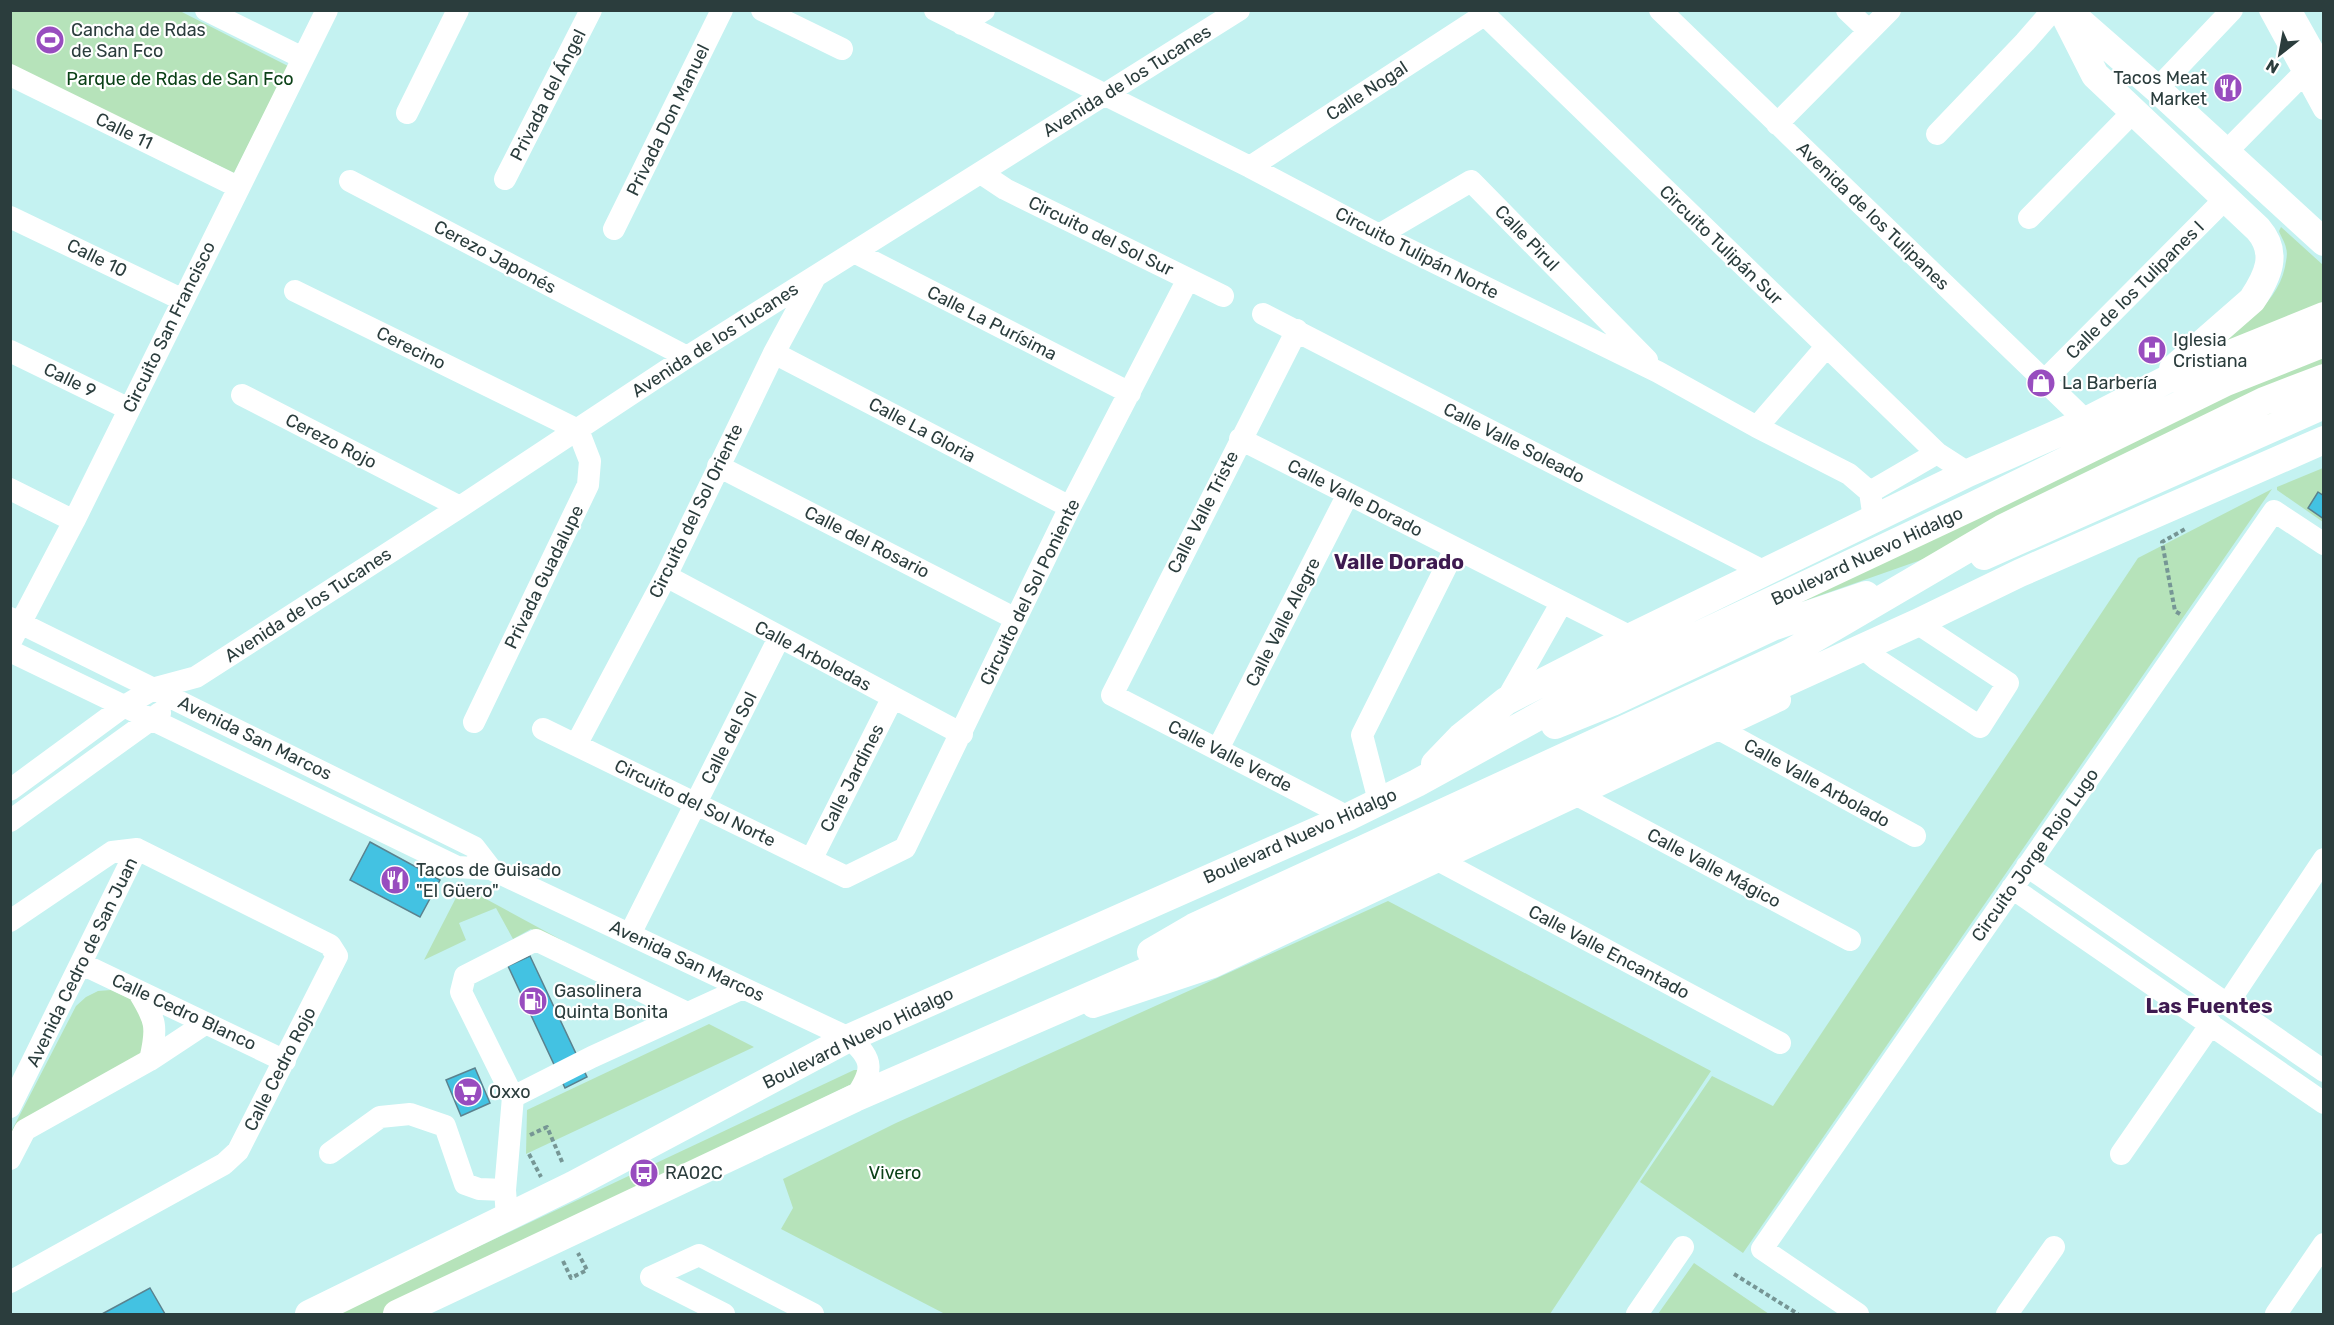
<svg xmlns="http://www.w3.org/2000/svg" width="2334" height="1325" font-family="Rubik,sans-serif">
  <rect width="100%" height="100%" fill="#c4f2f1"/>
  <path fill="#b6e3ba" d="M10 11H180L288 66 234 173 11 65Z
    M2281 227 2323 265V305L2200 356C2232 332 2276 309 2285 267 2286 261 2288 254 2286 248 2285 242 2281 237 2279 231Z
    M2323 355V419L1767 614 2228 393Z
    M2323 468V522L2277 490V487Z
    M2272 489 1743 1253 1640 1182 1712 1076 1773 1106 2138 558Z
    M462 886 637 981 631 983 531 929 513 939 496 908 459 923 466 940 424 960Z
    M1388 901 1711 1071 1550 1314H945L781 1229 793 1208 783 1179 896 1123Z
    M111 990 135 1001 147 1024 143 1050 135 1060 11 1143V1132L76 1006 86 997 98 991Z
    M709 1024 754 1047 526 1154 527 1110Z
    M854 1070H860L858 1081 383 1314H335Z
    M1694 1263 1769 1314H1658Z"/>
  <path fill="#43c2e2" stroke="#5b828e" stroke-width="1.5" d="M2318 492 2324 496V519L2308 508Z
    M370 842 440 880 420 917 350 880Z
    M530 956 587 1077 565 1088 508 966Z
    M475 1068 490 1103 461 1116 446 1080Z
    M150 1288 165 1314H102Z"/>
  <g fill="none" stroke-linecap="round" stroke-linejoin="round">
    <path stroke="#769695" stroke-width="4" stroke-dasharray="4.5 3" stroke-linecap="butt" d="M2180 614 2175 611 2162 542 2187 528
      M530 1135 547 1127 563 1164
      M529 1154 541 1177
      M563 1261 571 1278 587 1270 578 1253
      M1734 1274 1798 1314"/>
    <path stroke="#fff" stroke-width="22" d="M206 10 303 58
      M762 10 842 49
      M935 10 1250 167 1379 235 1658 372 1757 427 1849 474 1870 492 1874 519
      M1480 10 1937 453 1968 473
      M1660 10 2086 421
      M1847 10 1869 31
      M2270 10 2324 109
      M962 24 984 10
      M10 75 238 187
      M2157 89 2232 10
      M407 113 458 10
      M1777 124 1890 10
      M1937 134 2025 42 2053 10
      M2226 152 2304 73
      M1250 167 1484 15
      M981 173 1005 189 1223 296
      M505 179 591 10
      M350 181 687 357
      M10 217 183 300
      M2029 218 2134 111
      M614 229 722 10
      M1379 235 1471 181 1647 360
      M854 252 1130 393
      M295 291 578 430 590 461 588 485 474 722
      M1263 314 1765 572
      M1297 330 1112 695 1348 817
      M10 351 129 409
      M774 353 1070 507
      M2043 382 2226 198
      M242 395 460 507
      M1757 427 1826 347
      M1240 439 1631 637
      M718 466 1016 619
      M10 489 74 521
      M1870 492 1937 453
      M666 576 962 734
      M10 618 474 847 491 869
      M10 643 74 521 327 10
      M10 651 457 867 491 869 849 1038C875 1060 873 1071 855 1098
      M1850 655 1862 647 1876 659 1980 727 2008 683 1917 623
      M1506 701 1562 602
      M543 729 846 877 905 848 1070 507 1188 279
      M1719 729 1915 836
      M576 745 666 576 774 353 814 279
      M1218 749 1348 494
      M10 790 123 707 155 688 196 677 460 507 687 357 1239 10
      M1579 796 1850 940
      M1379 801 1362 735 1455 549
      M10 821 160 713
      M811 860 893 697
      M1438 860 1780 1043
      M2027 866 2324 1071
      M2012 888 2324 1103
      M10 921 112 852 137 849
      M630 934 779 638
      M82 964 285 1061
      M138 991C156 1020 158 1027 150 1060
      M2228 1003 2324 859
      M1093 1007 1213 967 1780 700
      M513 1097 461 992 465 976 536 940 687 1013
      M10 1107 137 849
      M330 1153 380 1117 410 1114 445 1126 465 1184 479 1189 505 1190
      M2121 1154 2211 1024
      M10 1159 25 1130 150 1060 206 1023
      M507 1217 505 1190 513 1097 592 1057 743 988
      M651 1277 699 1255 813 1314
      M651 1277 724 1314
      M10 1282 224 1164 238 1151 337 956 330 945 137 849
      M1637 1314 1683 1247
      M1858 1314 1762 1249 2274 511 2324 544
      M2007 1314 2054 1247
      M2276 1314 2324 1244"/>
    <path stroke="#fff" stroke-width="28" d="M2062 10 2095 75 2258 229C2279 253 2268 276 2252 300L2173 369
      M2287 10 2324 76
      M2069 12 2157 89 2324 242
      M1984 556 2324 405
      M1555 725 1612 702 1772 627 1866 595
      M1435 764 1461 737 1506 701 1631 637 1968 473 2086 421 2166 380 2324 316
      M1151 952 1194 927 1788 654 2003 528 2264 401 2324 378
      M309 1314 573 1185 849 1038 1348 817 1417 783 1610 677 1973 506 2226 382 2324 343
      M397 1314 855 1098 1207 945 1917 623 2020 573 2324 440"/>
  </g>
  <defs>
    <g id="stadium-disc" transform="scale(1.5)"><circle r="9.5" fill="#984dbf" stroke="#fff"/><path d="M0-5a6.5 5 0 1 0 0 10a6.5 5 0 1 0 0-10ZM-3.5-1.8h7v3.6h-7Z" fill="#fff"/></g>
    <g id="restaurant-disc" transform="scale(1.5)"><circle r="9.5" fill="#984dbf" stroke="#fff"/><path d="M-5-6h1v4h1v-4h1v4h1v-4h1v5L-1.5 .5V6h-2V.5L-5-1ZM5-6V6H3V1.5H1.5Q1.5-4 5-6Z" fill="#fff"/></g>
    <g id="hospital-disc" transform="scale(1.5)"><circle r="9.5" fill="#984dbf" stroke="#fff"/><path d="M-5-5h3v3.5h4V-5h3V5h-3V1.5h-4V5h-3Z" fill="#fff"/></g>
    <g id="shop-disc" transform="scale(1.5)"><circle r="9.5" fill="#984dbf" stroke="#fff"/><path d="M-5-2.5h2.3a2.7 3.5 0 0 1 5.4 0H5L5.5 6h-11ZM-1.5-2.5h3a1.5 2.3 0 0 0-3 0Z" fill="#fff"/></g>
    <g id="fuel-disc" transform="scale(1.5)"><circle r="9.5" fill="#984dbf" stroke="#fff"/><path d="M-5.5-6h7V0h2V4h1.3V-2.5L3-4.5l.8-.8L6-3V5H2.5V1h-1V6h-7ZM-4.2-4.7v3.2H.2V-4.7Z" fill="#fff"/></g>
    <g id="supermarket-disc" transform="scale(1.5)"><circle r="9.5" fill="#984dbf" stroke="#fff"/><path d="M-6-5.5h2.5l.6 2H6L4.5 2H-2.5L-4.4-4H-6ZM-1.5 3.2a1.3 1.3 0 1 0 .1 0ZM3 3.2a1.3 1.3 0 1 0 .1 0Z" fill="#fff"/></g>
    <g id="bus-disc" transform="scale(1.5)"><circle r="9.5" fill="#984dbf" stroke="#fff"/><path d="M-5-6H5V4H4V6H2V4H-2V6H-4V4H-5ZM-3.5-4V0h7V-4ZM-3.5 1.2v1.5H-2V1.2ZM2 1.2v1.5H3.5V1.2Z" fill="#fff"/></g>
  </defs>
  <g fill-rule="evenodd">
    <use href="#stadium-disc" x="50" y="40"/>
    <use href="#restaurant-disc" x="2228" y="88"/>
    <use href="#hospital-disc" x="2152" y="350"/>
    <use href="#shop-disc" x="2041" y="383"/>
    <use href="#restaurant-disc" x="395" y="880"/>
    <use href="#fuel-disc" x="533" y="1001"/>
    <use href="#supermarket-disc" x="468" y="1092"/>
    <use href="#bus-disc" x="644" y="1173"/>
  </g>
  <g text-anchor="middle" stroke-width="4.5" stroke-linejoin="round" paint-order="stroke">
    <g font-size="18" fill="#2b3d3d" stroke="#fff" text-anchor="start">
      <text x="71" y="36">Cancha de Rdas<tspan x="71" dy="21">de San Fco</tspan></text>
      <text x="2207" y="84" text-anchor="end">Tacos Meat<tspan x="2207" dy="21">Market</tspan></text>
      <text x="2173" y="346">Iglesia<tspan x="2173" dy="21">Cristiana</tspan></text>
      <text x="2062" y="389">La Barbería</text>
      <text x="416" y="876">Tacos de Guisado<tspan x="416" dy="21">"El Güero"</tspan></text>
      <text x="554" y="997">Gasolinera<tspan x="554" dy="21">Quinta Bonita</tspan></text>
      <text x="489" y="1098">Oxxo</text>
      <text x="665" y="1179">RA02C</text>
    </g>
    <g font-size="18" fill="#0b4117" stroke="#fff">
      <text x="180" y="85">Parque de Rdas de San Fco</text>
      <text x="895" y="1179">Vivero</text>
    </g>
    <g font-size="18" fill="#2b3d3d" stroke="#fff">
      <text transform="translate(1127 81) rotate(-32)" y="6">Avenida de los Tucanes</text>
      <text transform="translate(1367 91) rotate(-33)" y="6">Calle Nogal</text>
      <text transform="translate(548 95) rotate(-63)" y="6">Privada del Ángel</text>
      <text transform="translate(668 120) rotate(-64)" y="6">Privada Don Manuel</text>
      <text transform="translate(124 131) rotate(26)" y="6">Calle 11</text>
      <text transform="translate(1873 216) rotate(44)" y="6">Avenida de los Tulipanes</text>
      <text transform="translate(1101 236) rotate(26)" y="6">Circuito del Sol Sur</text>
      <text transform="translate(1527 238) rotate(46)" y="6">Calle Pirul</text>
      <text transform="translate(1721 245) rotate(44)" y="6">Circuito Tulipán Sur</text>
      <text transform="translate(1417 253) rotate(27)" y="6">Circuito Tulipán Norte</text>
      <text transform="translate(495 257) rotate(28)" y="6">Cerezo Japonés</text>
      <text transform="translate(97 258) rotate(26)" y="6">Calle 10</text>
      <text transform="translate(2135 290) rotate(-45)" y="6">Calle de los Tulipanes I</text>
      <text transform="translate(992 323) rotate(27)" y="6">Calle La Purísima</text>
      <text transform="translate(169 327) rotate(-64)" y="6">Circuito San Francisco</text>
      <text transform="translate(715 340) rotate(-33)" y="6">Avenida de los Tucanes</text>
      <text transform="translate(411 348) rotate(26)" y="6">Cerecino</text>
      <text transform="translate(70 380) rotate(26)" y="6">Calle 9</text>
      <text transform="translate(922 430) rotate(28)" y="6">Calle La Gloria</text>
      <text transform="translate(331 441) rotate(27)" y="6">Cerezo Rojo</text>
      <text transform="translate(1514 443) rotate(27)" y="6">Calle Valle Soleado</text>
      <text transform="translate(1355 498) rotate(27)" y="6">Calle Valle Dorado</text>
      <text transform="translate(696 511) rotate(-64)" y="6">Circuito del Sol Oriente</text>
      <text transform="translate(1203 512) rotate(-63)" y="6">Calle Valle Triste</text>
      <text transform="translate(867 542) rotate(27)" y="6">Calle del Rosario</text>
      <text transform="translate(1867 556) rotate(-25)" y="6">Boulevard Nuevo Hidalgo</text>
      <text transform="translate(544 577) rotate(-64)" y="6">Privada Guadalupe</text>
      <text transform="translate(1030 592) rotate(-64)" y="6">Circuito del Sol Poniente</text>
      <text transform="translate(308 605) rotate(-33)" y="6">Avenida de los Tucanes</text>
      <text transform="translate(1283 622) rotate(-63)" y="6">Calle Valle Alegre</text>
      <text transform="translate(813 656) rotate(28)" y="6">Calle Arboledas</text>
      <text transform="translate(255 738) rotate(26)" y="6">Avenida San Marcos</text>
      <text transform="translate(729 738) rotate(-63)" y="6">Calle del Sol</text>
      <text transform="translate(1230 756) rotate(27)" y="6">Calle Valle Verde</text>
      <text transform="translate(852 778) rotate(-63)" y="6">Calle Jardines</text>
      <text transform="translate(1817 783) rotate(29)" y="6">Calle Valle Arbolado</text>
      <text transform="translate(695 803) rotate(26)" y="6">Circuito del Sol Norte</text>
      <text transform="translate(1300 836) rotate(-24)" y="6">Boulevard Nuevo Hidalgo</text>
      <text transform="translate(2035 855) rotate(-55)" y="6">Circuito Jorge Rojo Lugo</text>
      <text transform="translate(1714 868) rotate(28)" y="6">Calle Valle Mágico</text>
      <text transform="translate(1609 952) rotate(28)" y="6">Calle Valle Encantado</text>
      <text transform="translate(687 961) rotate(25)" y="6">Avenida San Marcos</text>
      <text transform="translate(82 962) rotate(-64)" y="6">Avenida Cedro de San Juan</text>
      <text transform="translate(184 1012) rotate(25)" y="6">Calle Cedro Blanco</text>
      <text transform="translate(858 1038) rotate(-26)" y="6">Boulevard Nuevo Hidalgo</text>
      <text transform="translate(280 1069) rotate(-63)" y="6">Calle Cedro Rojo</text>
    </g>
    <g font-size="21" font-weight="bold" fill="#3e1a50" stroke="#fff">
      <text x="1399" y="569">Valle Dorado</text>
      <text x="2209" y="1013">Las Fuentes</text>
    </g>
  </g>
  <rect width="2334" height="1325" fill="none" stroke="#2b3d3d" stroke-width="24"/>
  <g transform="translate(2280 54) rotate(211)" stroke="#ffffff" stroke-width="4.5" paint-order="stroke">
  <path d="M0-4.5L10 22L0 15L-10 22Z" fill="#2b3d3d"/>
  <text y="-9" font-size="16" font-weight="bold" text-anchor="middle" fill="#2b3d3d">N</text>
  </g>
</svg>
